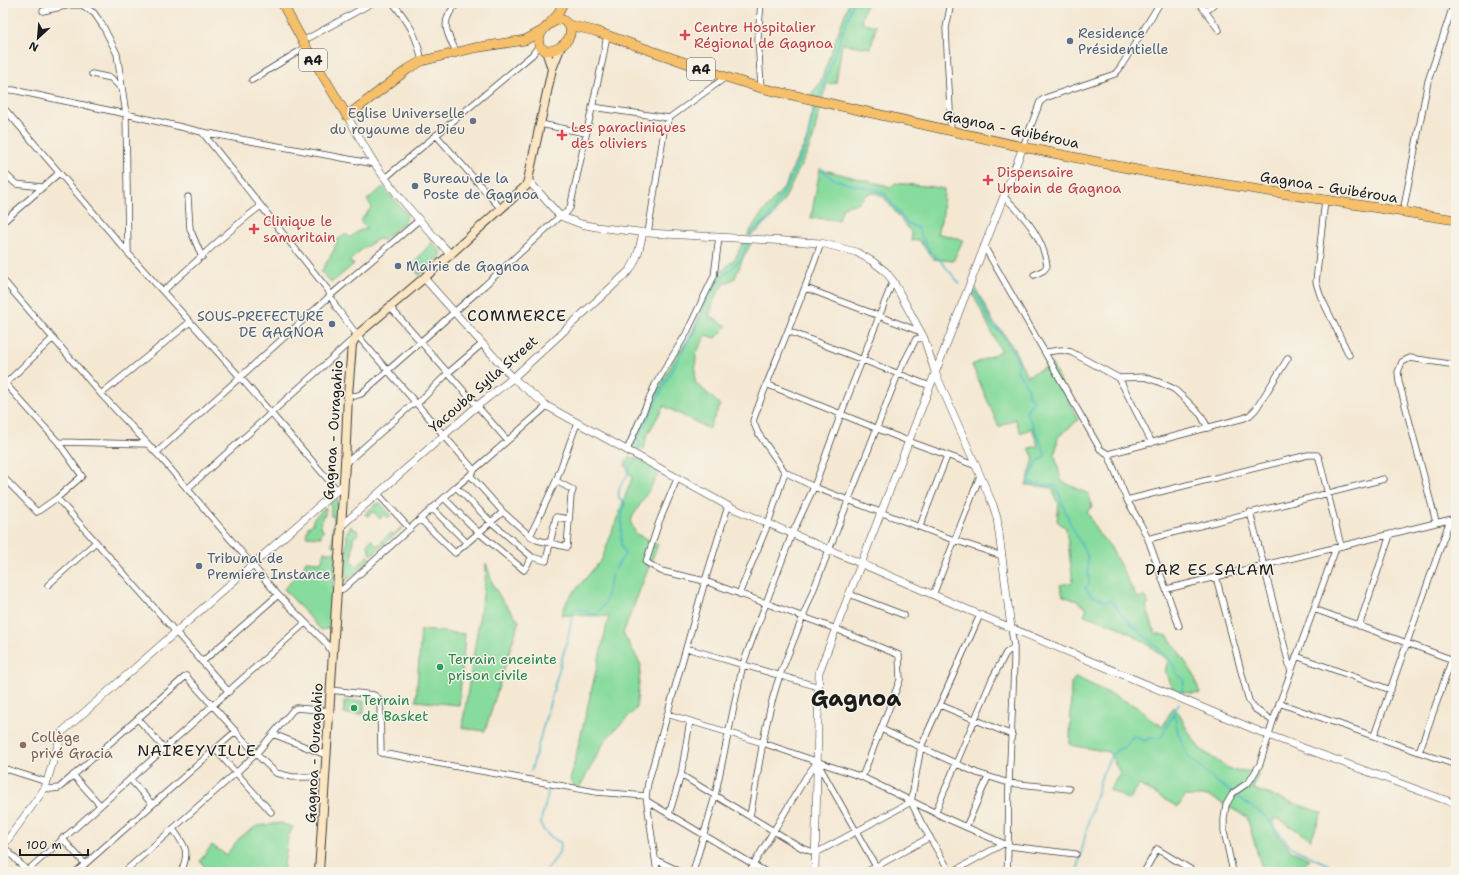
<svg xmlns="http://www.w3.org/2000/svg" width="1459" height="875" font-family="'Shantell Sans',sans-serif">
  <rect width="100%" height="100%" fill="#f7f3e8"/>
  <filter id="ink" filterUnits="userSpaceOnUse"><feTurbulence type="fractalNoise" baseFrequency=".025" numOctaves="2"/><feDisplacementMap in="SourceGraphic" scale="8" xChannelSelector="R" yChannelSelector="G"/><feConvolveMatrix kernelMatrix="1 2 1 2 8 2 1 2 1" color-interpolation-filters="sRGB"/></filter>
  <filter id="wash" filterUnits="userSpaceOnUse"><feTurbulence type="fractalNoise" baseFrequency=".012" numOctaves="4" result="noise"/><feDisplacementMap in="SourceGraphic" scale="16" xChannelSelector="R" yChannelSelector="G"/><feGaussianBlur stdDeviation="0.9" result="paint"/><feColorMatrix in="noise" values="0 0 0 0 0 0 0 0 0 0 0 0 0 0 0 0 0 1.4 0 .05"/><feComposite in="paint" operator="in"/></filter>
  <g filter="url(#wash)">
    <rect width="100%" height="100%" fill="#f4e8d3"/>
    <path fill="#87db9d" stroke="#527c5c" d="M849 3H866L861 22 876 26 871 48 842 44 836 83 827 84 822 99 810 96 820 83Z
      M814 103H821L813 138 807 153 786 196 772 218 763 224 758 231 747 236 757 220 786 185 790 173 807 139Z
      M820 169 892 187 895 183 934 187 944 189 943 214 937 233 963 240 953 261 933 259 919 240 912 241 911 232 883 196 875 193 867 194 858 203 843 207 839 220 811 218Z
      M383 187 407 214 406 221 383 240 378 239 361 250 349 262 354 264 335 280 331 282 321 272 334 250 337 240 346 234 350 238 358 231 367 229 360 221 372 207 367 200Z
      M753 240 743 258 735 278 724 284 715 297 709 316 727 326 716 338 706 335 696 354 695 382 720 405 709 429 664 406 646 437 644 450 632 448 634 439 646 411 678 353 694 332 704 301 714 280 736 257 743 242Z
      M432 242 441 252V256L419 275 411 266Z
      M975 287 995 325 1001 330 1014 349 1027 376 1052 364 1078 420 1058 437 1055 455 1061 481 1089 494 1092 507 1087 511 1098 533 1110 546 1137 598 1144 596 1149 604 1146 606 1155 633 1168 636 1194 675 1200 694 1173 691 1165 672 1168 660 1143 641 1119 627 1084 615 1087 608 1077 601 1063 596 1060 585 1073 582 1066 528 1057 521 1059 503 1055 499 1053 488 1026 485 1034 459 1029 448 1038 446 1032 428 1021 433 1015 419 999 427 972 365 1001 351 971 290Z
      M629 457 640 459 661 470 630 521 636 534 658 544 623 633 641 665 636 709 606 739 578 790 570 781 609 616 561 615 568 599 602 559 632 478 625 465Z
      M334 499 338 500 336 546H332L334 516H331V505L330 503Z
      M380 503 391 515 388 518 384 514 380 519 374 512 367 516 365 514 376 504Z
      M326 507 325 515 322 516 321 528 324 531 321 533V537L306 536 308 527 313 524V519Z
      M351 526V528H353L355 530 356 529 358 532 357 535 353 538 352 561 357 566 368 556 370 557V560L346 581 347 531Z
      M402 527 401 529 372 555C368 549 366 545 371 539L377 546 391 533 393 535Z
      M324 552H336L331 628 321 630 284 589 302 570 306 561 321 562Z
      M486 563 493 585 502 600 519 621 485 731 462 728 485 582Z
      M421 630 465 634 459 705 416 701Z
      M1076 677 1139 708 1153 721 1163 726 1173 707 1179 713 1185 726 1200 749 1226 767 1232 770 1259 772 1253 789 1322 813 1311 839 1279 819 1273 820 1275 831 1291 851 1309 859 1300 872H1268L1262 869 1247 817 1209 796H1185L1178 807 1139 785 1129 800 1110 790 1120 773 1109 752 1070 745 1071 683Z
      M344 701H364V714H344Z
      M281 823 293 827 288 837 283 872H209L200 861 212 845 226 855 241 836 257 826Z"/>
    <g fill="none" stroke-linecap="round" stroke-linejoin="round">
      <path stroke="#4cb6ca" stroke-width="1.5" d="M819 98 853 3
        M821 169 832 178 848 184 873 189 885 194 907 223 918 228 923 240 932 254 938 258 960 284
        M751 237 753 231 768 219 788 184 806 145 816 103
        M976 293 993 327 1000 331 1015 355 1019 364 1016 368 1028 388V395L1034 400 1026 411 1044 450 1045 456 1037 462 1028 483 1056 486 1070 523 1087 555 1089 584 1085 588 1093 597 1100 598 1105 602 1111 600 1124 617 1167 657 1174 666 1177 674 1183 679 1184 684 1182 691
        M639 450 640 446 638 439 667 379 680 356 717 283 740 260 749 240
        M1174 713 1178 733 1188 757 1218 783 1232 792
        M531 771 568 637 573 612 576 609H579L594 615C610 607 606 586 613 573 616 566 621 561 625 554L621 545 622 513 625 503C613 499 620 483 627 477L628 469 635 461
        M528 783 548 787C550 813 524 825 561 843 562 853 551 864 545 872
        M1235 795 1265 816 1289 845 1296 850 1344 872
        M1077 872 1088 823 1102 775 1111 756 1117 750 1125 747 1133 736 1145 741 1150 738H1161L1179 703"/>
    </g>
  </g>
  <g filter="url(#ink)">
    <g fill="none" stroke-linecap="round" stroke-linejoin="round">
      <g stroke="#3c3b37" stroke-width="7">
        <path id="minor" d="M393 3C410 24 416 34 422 61
          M951 3 946 28 951 130
          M1199 3 1219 30
          M43 11 70 5H82L94 13 103 26 117 54 126 114 128 252
          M1206 11 1215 3
          M303 41 372 3
          M457 53C446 32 439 21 458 3
          M92 74 111 78 122 89
          M252 80 306 47
          M761 88 758 37 761 3
          M3 90H13L126 114 202 132 375 164
          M3 107 128 253 240 377 337 490
          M592 107 669 118
          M540 124 586 133
          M202 132 328 290 336 307 357 335 474 470
          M436 135 501 209
          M1023 147 1040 102 1045 98 1115 74 1120 68 1160 3
          M3 172 16 184 42 187
          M385 178 532 55 539 46
          M188 197 190 229 202 257
          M1004 197C1023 214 1044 239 1047 266L1044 270 1034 275
          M1325 200 1316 282 1320 295 1349 355
          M1403 212 1428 81 1454 3
          M3 222 59 173
          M648 233 664 131 669 118 726 77
          M821 243C801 303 775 359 754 418L753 421 758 433 785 472 814 487 848 500 954 540 1002 556
          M984 246 1100 449 1108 454 1127 500 1140 523 1148 539 1179 626
          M3 280 101 394 161 458 278 595 327 644 332 653
          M806 288 921 332
          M163 291C196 263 226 231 261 206
          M390 307 507 440
          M788 331 930 386
          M1046 352 1061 350 1071 352 1119 378 1144 377 1159 382 1174 389 1186 400 1201 415 1208 428
          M1119 378 1152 443
          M3 381 58 442 82 476 57 498 37 512 3 477
          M6 383 53 338
          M766 384 908 441 974 465
          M101 394 190 322
          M348 395 355 396 361 394 484 286 560 216 567 212 570 208 603 58 607 35
          M417 404 448 373 482 344
          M58 442 147 444
          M627 450 655 385 686 334 714 276 719 237
          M156 453 331 295 419 220
          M1108 454 1244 418 1250 415 1256 409 1288 358
          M345 464 415 402
          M470 475 503 512 530 536 537 540 567 547 571 496 573 490 556 481 577 423
          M677 479 659 522 646 562 661 571 705 581 836 629 899 655 900 680 862 777
          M456 487 491 522 532 557 546 561 556 517 569 519
          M187 489 352 340
          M378 494 410 529
          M57 498 229 692
          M444 498 479 533 524 570 532 557
          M1127 500 1308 455H1317L1319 458 1341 546
          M432 508 467 543
          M1250 512 1291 672
          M420 519 455 553 503 512
          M1436 522 1399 382 1398 372 1402 362 1410 358 1456 365
          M920 526 947 456
          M530 536 556 481
          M1148 539 1384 479
          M1216 577 1249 701 1255 709 1273 721
          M48 585 96 542
          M1167 589 1456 518
          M336 590 343 589 456 487 470 475 474 470 547 406
          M739 594 768 524 785 472
          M849 594 904 615
          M933 595 980 476
          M1314 609 1456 661
          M1359 626 1390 535
          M686 648 819 687
          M1296 656 1391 690
          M202 662 278 595
          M330 690 374 695 378 698 380 701 381 753 596 792 646 796
          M1279 703 1456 765
          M940 705 1012 735
          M667 714 763 743 862 777 950 820 1009 846 1076 854
          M138 719 164 748
          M881 729 977 773 1009 783 1069 789
          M273 734 326 755
          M1374 736 1450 520
          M215 749 271 812
          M1419 752 1452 659
          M817 762 879 872
          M3 768 47 782
          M73 775 100 805
          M681 775 802 848 816 853 911 802
          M130 779 152 804
          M45 788 51 789 59 788 186 676 256 754 276 773 292 777H325
          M647 801 766 872
          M935 813 992 679 1006 653 1014 647
          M669 814 681 775 690 721
          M750 816C759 769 764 721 780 675L898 374 916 339 924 338
          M966 827 988 777
          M173 829C186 847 190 851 181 872
          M62 838 85 864
          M3 846 28 872
          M656 860 681 872
          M27 871 305 623
          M76 872 236 731
          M124 872 237 772 256 754 293 710 297 708 329 711
          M657 872 646 796 648 783 705 581 728 506
          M693 872 715 796 743 664 792 534 814 487 841 414 893 281
          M749 872 806 777 817 762
          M866 872 930 837
          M950 872 922 824 911 802 921 747 980 615
          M952 872 1003 844
          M1007 872C1009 842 1008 812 1009 783 1011 741 1013 700 1014 659V647L1011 628
          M1144 872 1157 849 1195 872
          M1233 872 1224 831V819L1226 805 1233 793 1249 782 1260 764 1273 721 1336 548"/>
      </g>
      <g stroke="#3c3b37" stroke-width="8">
        <path id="tertiary" d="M347 116C357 132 365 149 375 164 397 197 425 226 451 255
          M528 180 560 216 581 224 596 227 648 233 821 243 856 252 872 261 885 271 893 281 924 338 935 372 993 505 997 518 999 533 1011 628
          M424 278 513 378 547 406 728 506 980 615 1268 735 1456 804
          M340 527 477 406 513 378 630 270C638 258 640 246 643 232
          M3 846 45 788 62 732 343 485
          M815 872 819 672 1023 147"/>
      </g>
      <g stroke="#3c3b37" stroke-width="10">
        <path id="secondary" d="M546 51 552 69
          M319 872 345 464 348 395 352 344 357 335 424 278 526 186 528 180 552 69 561 46"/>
      </g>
      <g stroke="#3c3b37" stroke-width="10">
        <path id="primary" d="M282 3 306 47 347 116 408 69 422 61 474 48 525 40 542 31
          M558 20H563L569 25C575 39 559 51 546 51L539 46C537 33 547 24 558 20Z
          M550 23 558 14 563 3
          M569 25 595 31 726 77 761 88 1023 147 1157 174 1456 220"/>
      </g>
      <use href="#minor" stroke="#fff" stroke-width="5.5"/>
      <use href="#tertiary" stroke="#fff" stroke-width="7"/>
      <use href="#secondary" stroke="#fbe6c4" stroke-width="8"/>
      <use href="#primary" stroke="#f6c06b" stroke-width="9"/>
    </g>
  </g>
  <g fill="#e0444e" stroke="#f7f3e8" stroke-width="1.5">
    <path d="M683 29h4v4h4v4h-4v4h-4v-4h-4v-4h4z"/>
    <path d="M560 129h4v4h4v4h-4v4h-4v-4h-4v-4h4z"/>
    <path d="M986 174h4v4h4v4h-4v4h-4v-4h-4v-4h4z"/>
    <path d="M252 223h4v4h4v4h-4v4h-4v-4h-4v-4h4z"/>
  </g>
  <g fill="#5c6f8a" stroke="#f7f3e8" stroke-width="1.5">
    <circle cx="1070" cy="41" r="4"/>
    <circle cx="415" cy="186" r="4"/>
    <circle cx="398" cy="266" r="4"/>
    <circle cx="332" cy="324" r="4"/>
    <circle cx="199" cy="566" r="4"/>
  </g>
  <circle fill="#6b7280" stroke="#f7f3e8" stroke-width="1.5" cx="473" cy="121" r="4"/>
  <g fill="#2e9e5b" stroke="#f7f3e8" stroke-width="1.5">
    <circle cx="440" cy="667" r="4"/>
    <circle cx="354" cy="708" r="4"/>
  </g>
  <circle fill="#8d6e63" stroke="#f7f3e8" stroke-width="1.5" cx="23" cy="745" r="4"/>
  <g text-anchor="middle" stroke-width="3" stroke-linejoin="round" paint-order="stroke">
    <g fill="#f7f3e8" stroke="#5e5c59" stroke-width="1">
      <rect x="299" y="49" width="28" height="22" rx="3"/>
      <rect x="687" y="58" width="28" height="22" rx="3"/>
    </g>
    <g font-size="13" font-weight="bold" fill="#1c1c1c">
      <text x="313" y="65">A4</text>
      <text x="701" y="74">A4</text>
    </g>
    <g font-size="14" fill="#be3a42" stroke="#f7f3e8" text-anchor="start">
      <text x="694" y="32">Centre Hospitalier<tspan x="694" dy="16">Régional de Gagnoa</tspan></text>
      <text x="571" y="132">Les paracliniques<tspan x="571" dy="16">des oliviers</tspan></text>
      <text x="997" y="177">Dispensaire<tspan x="997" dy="16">Urbain de Gagnoa</tspan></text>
      <text x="263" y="226">Clinique le<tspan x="263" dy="16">samaritain</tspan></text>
    </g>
    <g font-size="14" fill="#4e5e75" stroke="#f7f3e8" text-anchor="start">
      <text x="1078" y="38">Residence<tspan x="1078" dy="16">Présidentielle</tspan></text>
      <text x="423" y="183">Bureau de la<tspan x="423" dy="16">Poste de Gagnoa</tspan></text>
      <text x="406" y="271">Mairie de Gagnoa</text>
      <text x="324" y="321" text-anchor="end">SOUS-PREFECTURE<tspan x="324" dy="16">DE GAGNOA</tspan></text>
      <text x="207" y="563">Tribunal de<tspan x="207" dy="16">Premiere Instance</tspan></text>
    </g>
    <g font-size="14" fill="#5b616d" stroke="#f7f3e8" text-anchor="end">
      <text x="465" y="118">Eglise Universelle<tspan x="465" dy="16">du royaume de Dieu</tspan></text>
    </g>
    <g font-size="14" fill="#1c1c1c" stroke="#f7f3e8">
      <text transform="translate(1011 129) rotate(12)" y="5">Gagnoa - Guibéroua</text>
      <text transform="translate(1329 187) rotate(9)" y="5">Gagnoa - Guibéroua</text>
      <text transform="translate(483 384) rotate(-41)" y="5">Yacouba Sylla Street</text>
      <text transform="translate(333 430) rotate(-86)" y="5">Gagnoa - Ouragahio</text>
      <text transform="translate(314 753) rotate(-87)" y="5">Gagnoa - Ouragahio</text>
    </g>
    <g font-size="14" fill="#27864d" stroke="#f7f3e8" text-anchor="start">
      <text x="448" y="664">Terrain enceinte<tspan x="448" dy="16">prison civile</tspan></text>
      <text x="362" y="705">Terrain<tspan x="362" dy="16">de Basket</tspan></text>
    </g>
    <g font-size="14" fill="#785e54" stroke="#f7f3e8" text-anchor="start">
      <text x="31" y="742">Collège<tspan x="31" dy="16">privé Gracia</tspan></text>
    </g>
    <g font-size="16" letter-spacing="1" fill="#1c1c1c" stroke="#f7f3e8">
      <text x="517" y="321">COMMERCE</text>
      <text x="1210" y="575">DAR ES SALAM</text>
      <text x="197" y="756">NAIREYVILLE</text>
    </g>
    <g font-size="22" font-weight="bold" fill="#1c1c1c" stroke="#f7f3e8">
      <text x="856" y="706">Gagnoa</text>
    </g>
  </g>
  <rect width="1459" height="875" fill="none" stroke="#f7f3e8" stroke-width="16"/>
  <g transform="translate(38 38) rotate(206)" stroke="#f7f3e8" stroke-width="3" paint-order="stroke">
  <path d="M0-3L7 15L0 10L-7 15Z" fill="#1c1c1c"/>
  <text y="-6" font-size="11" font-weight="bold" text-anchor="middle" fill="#1c1c1c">N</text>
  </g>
  <path d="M20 849v6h68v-6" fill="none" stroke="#1c1c1c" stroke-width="2"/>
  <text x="26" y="849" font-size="12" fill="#1c1c1c" stroke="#f7f3e8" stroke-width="3" paint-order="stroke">100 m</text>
</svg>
